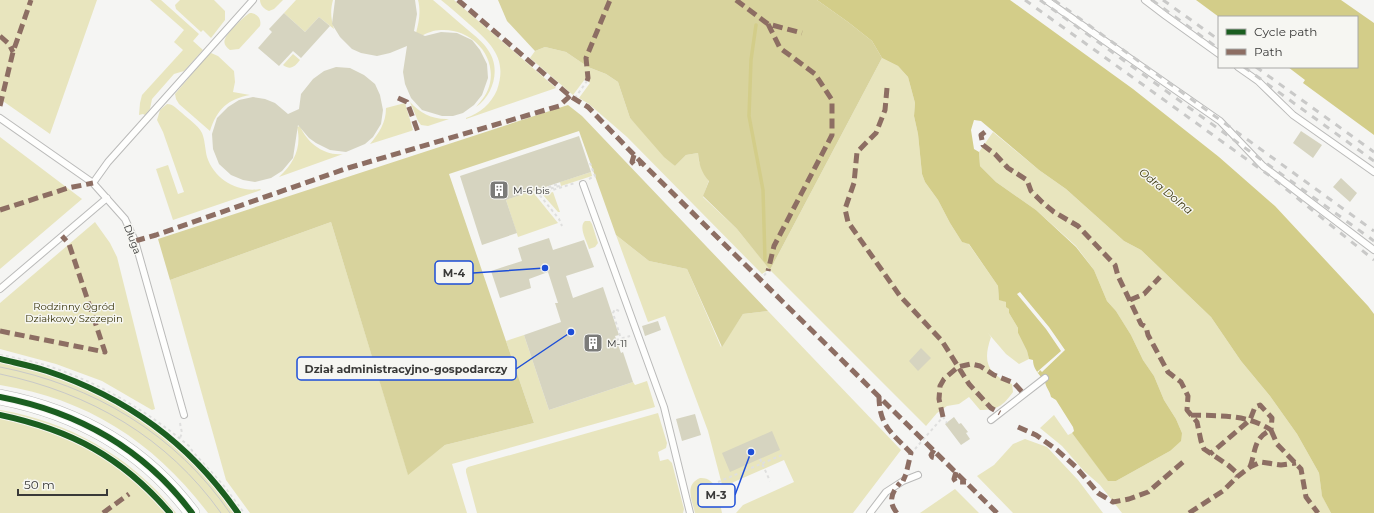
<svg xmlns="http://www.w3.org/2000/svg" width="1374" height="513" font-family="Montserrat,sans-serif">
  <rect width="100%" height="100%" fill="#f5f5f3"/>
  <path fill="#e8e5be" d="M0 0H97L50 134 0 99Z
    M150 0H161L199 34 193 41 203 50 184 71 174 74 152 99 150 109 145 115 143 114 139 115 140 103 142 95 183 50 174 42 184 30Z
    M180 0H214L225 11V20L211 38 203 30 201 32 176 9 175 5Z
    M260 0H283L274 9 269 11C264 9 260 5 260 0Z
    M296 0H333C330 11 331 19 334 29L319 17 305 32 284 13Z
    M418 0H433C445 10 456 20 468 30 475 36 483 42 488 50 501 68 494 94 476 107 482 100 488 93 490 83 496 54 470 28 441 30 434 30 427 33 421 36L416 33C419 22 421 11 418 0Z
    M441 0H454L556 88 466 119V118C480 113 491 104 497 90 508 59 491 43 469 24 460 16 451 8 441 0Z
    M250 13C257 13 262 19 260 26L239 49 230 50C226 47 223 44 225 39 226 34 245 15 250 13Z
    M545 47 566 52 588 67 606 74 618 82 630 118 675 166 686 155 698 153 699 162 709 180 703 197 737 229 768 267V270L762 274 627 137 589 104 579 98 590 83 585 79 573 95 530 58 535 51Z
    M211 53 218 56 234 71 235 82 233 92 250 95C228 99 217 109 210 131L179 104 176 99 175 94 207 56Z
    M293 54 300 60C295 66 291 71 283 65Z
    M882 58 898 66 908 77 915 103 914 116 918 134 922 174 925 182 938 200 950 223 962 242 968 243 998 286 999 299 1006 302 1010 309 1009 313 1018 328V333L1027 351 1029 359 1019 364 1006 354 988 333 991 337C982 363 988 374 1012 384L1013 392C1003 406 997 410 980 410L969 397 959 404 947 406 937 413 926 426 770 270Z
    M410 102C420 113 433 120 449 119L428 126 421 125 418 121Z
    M405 103 413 130 411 131 370 144C379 133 386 123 386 108Z
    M167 104C173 104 177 109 182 113 188 119 198 125 202 133 205 140 205 149 207 157 214 179 238 193 260 189L261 190 173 220 156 169 168 165 178 194 184 192 163 132 157 120 160 110Z
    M300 126C307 143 324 156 343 154L279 177C294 163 302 147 297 127Z
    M993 132 1039 170 1066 189 1124 241 1141 250 1211 317 1241 361 1270 396 1297 434 1319 473 1322 495 1331 513H1122L1100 485 1084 471 1062 446 1040 428 1054 415 1068 435 1072 433 1108 480 1116 481 1170 451 1182 433 1176 419 1164 400 1154 376 1143 360 1131 335 1116 311 1107 301 1094 270 1076 246 1036 210 996 182 980 166 979 152Z
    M0 137 82 199 0 269Z
    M591 172 592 176 561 186 560 182Z
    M532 191 558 223 518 237 506 200Z
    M553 192 560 212H558L543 195Z
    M585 221H590L592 224 598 243 595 247 589 249C587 241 578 227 585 221Z
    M95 222 110 243 117 257 155 409 152 410 102 381 56 364 0 349V303Z
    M331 222 408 474 445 445 534 423 506 341 524 335 549 410 633 382 635 385 647 381 655 407 452 464 467 513H250L226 480 170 280Z
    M616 235 649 261 687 269 721 347 743 314 768 311 901 450 853 513H736L743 505 794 482 784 460 727 485 730 499 726 500 708 431 665 316 648 322Z
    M0 361C21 367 42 371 62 378 132 405 193 450 235 513H208C154 442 88 399 0 385Z
    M0 410C68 421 134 458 176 513H173C128 460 69 424 0 412Z
    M658 413 667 443 666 448 658 452 660 461 668 459 672 463 684 509 683 513H477L466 472V469L468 467Z
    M0 418C67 430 121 462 166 513H0Z
    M1025 439 1047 447 1078 480 1103 513H1013L977 476 994 465 1013 444Z
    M700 478C718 477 719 500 722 513H695C692 500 684 485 700 478Z
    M955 489 979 513H920Z"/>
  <path fill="#d8d39d" d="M498 0H817L848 22 872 41 882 58 770 270 737 229 703 196 709 181C701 172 699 164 698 153L686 155 675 166 664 157 630 118 618 82 606 74 588 67 566 52 545 47 535 51 507 21Z
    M568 105 582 116 768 311 743 314 722 347 687 269 649 261 616 235 579 131 449 174 534 423 445 445 408 475 331 222 170 280 158 239Z"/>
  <path fill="#d3cd89" d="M817 0H1010L1133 89 1219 157 1275 206 1368 306 1374 314V513H1331L1322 496 1319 473 1297 434 1270 396 1241 361 1211 317 1141 250 1124 241 1066 189 1039 170 981 121 974 120 971 130 974 149 979 152 980 166 996 182 1036 210 1076 247 1094 270 1107 301 1116 311 1131 335 1143 360 1154 376 1164 400 1176 419 1182 433 1181 441 1170 451 1116 481H1108L1072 433 1074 431 1073 427 1056 400 1051 397C1050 391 1046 388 1045 382L1048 380 1044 375 1041 377C1037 372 1033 367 1033 360L1029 359 1027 351 1018 333V328L1009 313V309L1006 307V302L999 300 998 286 969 244 962 242 950 223 938 200 925 182 922 174 918 134 914 116 915 103 908 77 898 66 882 58 872 41 848 22Z
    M1196 0H1341L1374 23V135L1303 83 1305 80 1288 67H1357V17H1219Z"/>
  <path fill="#f5f5f3" d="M1020 292 1049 327 1065 350 1042 372 1040 370 1038 373 1037 372 1061 351 1046 329 1017 294Z"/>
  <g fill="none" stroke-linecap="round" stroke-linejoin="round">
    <path stroke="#d3cd89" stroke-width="3.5" d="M756 25 751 60 749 116 763 190 765 260"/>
  </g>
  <path fill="#d6d4c0" d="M335 0H415L417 14 414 31 425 36 441 32 457 33 472 40 480 50 487 64 488 78 482 95 474 105 463 113 453 116H442L422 110 411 98 405 84 403 72 407 46 390 53 377 56 361 53 352 49 340 37 332 24Z
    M284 13 305 32 319 17 330 26 301 58 293 51 279 66 258 48 272 32 269 29Z
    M336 67 350 68 364 75 375 84 380 95 383 110 381 124 373 137 365 144 346 152 330 150 316 143 309 138 298 125 293 158 282 171 271 178 255 182 243 180 231 175 219 164 213 149 212 134 217 118 228 107 239 100 253 97 265 99 275 103 288 114 299 109 301 94 313 79 324 71Z
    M1301 131 1322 145 1313 158 1293 143Z
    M579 136 591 172 506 200 517 233 482 245 460 176Z
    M1341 178 1357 193 1350 202 1333 187Z
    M549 238 553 250 584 240 594 267 566 276 573 298 603 287 619 335 615 336 621 353 623 352 633 382 549 410 524 335 561 322 555 303H558L548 272 529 279 531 288 500 298 491 271 522 261 518 248Z
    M658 321 661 330 645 336 642 326Z
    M921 348 931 358 918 371 909 361Z
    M695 414 701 435 682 441 676 419Z
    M954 417 959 424 961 423 968 432 966 433 970 439 961 445 945 424Z
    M772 431 780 450 730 472 722 453Z"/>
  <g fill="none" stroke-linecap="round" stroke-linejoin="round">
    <g stroke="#babab9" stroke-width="8">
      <path id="service" d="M1046 0 1220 121 1263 166 1374 250
        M1145 0 1166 16 1219 54
        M1238 67 1258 81 1293 115 1374 172
        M0 118 93 183 125 219 135 241 184 415
        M93 183 108 162 253 0
        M583 184 664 407 690 513
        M0 289 107 198
        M991 420 1045 378
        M870 513 886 492 903 481 918 475"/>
    </g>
    <g stroke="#babab9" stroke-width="16">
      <path id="tertiary" d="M0 397C78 412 144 449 192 513"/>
    </g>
    <path stroke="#dfdfde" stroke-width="2" stroke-dasharray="3 3" stroke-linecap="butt" d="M575 98 587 81
      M589 179 595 176 590 163
      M537 190 538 193 559 219 562 226
      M537 191 558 184 559 186 543 191V193L575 183
      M760 280 768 271
      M619 311 615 309 613 313 621 339
      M616 340 630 336
      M0 355C16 358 32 361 48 366 100 383 147 411 189 446L193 452 224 486 244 513
      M180 423 182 433 180 438
      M915 449 943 417 947 423
      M760 459 770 481
      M718 482 782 455"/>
    <use href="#service" stroke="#fefefd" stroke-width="6"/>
    <use href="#tertiary" stroke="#fefefd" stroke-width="15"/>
    <path stroke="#c9c9c8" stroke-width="1" d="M0 367C93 385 176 434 230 513
      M0 374C90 393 167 437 221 513"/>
    <path stroke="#c9c9c8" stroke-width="3" stroke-dasharray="7 7" stroke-linecap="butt" d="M1025 0 1270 176 1374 260
      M1040 0 1374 241
      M1054 0 1374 231
      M1152 0 1219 49
      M1163 0 1219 40
      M1244 67 1374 161
      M1256 67 1374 152"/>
    <path stroke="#8d6e63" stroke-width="5" stroke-dasharray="10 5" stroke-linecap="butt" d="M458 0 570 96 588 107 638 159 997 513
      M736 0 768 24 802 33
      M768 24 780 48 815 74 832 100V135L774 246 768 271
      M0 36 9 44 13 52
      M587 81 588 78 586 58 610 0
      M887 88 885 110 876 133 857 152 854 183 845 209 848 222 900 296 942 341 969 384 991 408 1000 413
      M398 98 407 102 418 132
      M0 106 13 52 31 0
      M985 132 981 135 983 145 995 154 1008 168 1027 180 1031 191 1042 202 1054 212 1078 226 1115 265 1118 276 1141 324 1146 327 1148 335 1168 372 1181 382 1188 396 1187 410 1197 422 1201 441 1204 449 1228 465 1236 472 1237 477
      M634 155 632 162 635 165 641 163
      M0 210 68 188 93 183
      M135 241 156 235 348 168 559 106 570 96
      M1130 300 1144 294 1160 277
      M0 331 105 352 69 244 62 236
      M879 396C879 426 892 433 911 453L906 474 903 481
      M1191 415C1219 416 1247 414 1271 430L1272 418 1260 405 1255 407 1250 420 1210 454
      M943 417 939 399 940 386 944 379 958 367 971 364 980 366 994 375 1014 383 1024 394
      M1018 427 1036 435 1057 450 1076 467 1098 493 1113 502 1129 499 1148 492 1183 462
      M934 450 931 455 932 457 936 458 941 457
      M1250 467C1256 451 1253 438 1271 430L1277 444 1301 469 1306 497 1318 513
      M956 472 954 479 956 482H966
      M103 513 129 494
      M897 513C888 502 891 493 900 483
      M1189 513 1223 491 1237 477 1250 467 1261 462 1281 465 1296 463"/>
    <g stroke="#f6f6f2" stroke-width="8">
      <path id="cycleway" d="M0 359C16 363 32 366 47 371 126 397 191 445 238 513
        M0 397C78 412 144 449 192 513
        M0 415C71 430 122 457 170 513"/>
    </g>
    <use href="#cycleway" stroke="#1b5e20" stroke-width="6"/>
  </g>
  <defs>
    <g id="building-square" transform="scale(1)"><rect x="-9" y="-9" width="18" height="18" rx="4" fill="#7b7b79" stroke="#f6f6f2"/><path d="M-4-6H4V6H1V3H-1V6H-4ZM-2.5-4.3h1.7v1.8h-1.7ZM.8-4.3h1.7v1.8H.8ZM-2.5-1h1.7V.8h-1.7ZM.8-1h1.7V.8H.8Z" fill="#fff"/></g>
  </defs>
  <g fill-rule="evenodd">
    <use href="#building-square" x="499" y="190"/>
    <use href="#building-square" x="593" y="343"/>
  </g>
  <g text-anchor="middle" stroke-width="3" stroke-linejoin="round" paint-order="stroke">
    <g font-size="10" fill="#393938" stroke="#f6f6f2" text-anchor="start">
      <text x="513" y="194">M-6 bis</text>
      <text x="607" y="347">M-11</text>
    </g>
    <g font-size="10" fill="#393938" stroke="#f6f6f2">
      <text transform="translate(133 239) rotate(69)" y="4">Długa</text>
    </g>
    <g font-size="10" fill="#3a360c" stroke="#f6f6f2">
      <text x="74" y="310">Rodzinny Ogród<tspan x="74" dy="12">Działkowy Szczepin</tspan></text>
    </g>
    <g font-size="11" font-style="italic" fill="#3e3a10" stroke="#f6f6f2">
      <text transform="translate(1166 191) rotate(39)" y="4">Odra Dolna</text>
    </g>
  </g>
  <path fill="none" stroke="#1d4ed8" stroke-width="1.5" d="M545 268L473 273M571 332L516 369M751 452L735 495"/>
  <g fill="#1d4ed8" stroke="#f6f6f2" stroke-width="1.5">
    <circle cx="545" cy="268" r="4"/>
    <circle cx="571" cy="332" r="4"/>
    <circle cx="751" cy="452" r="4"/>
  </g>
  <g fill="#f6f6f2" stroke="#1d4ed8" stroke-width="1.5">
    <rect x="435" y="261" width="38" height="23" rx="4"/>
    <rect x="297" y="357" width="219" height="23" rx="4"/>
    <rect x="698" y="484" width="37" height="23" rx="4"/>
  </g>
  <g font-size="11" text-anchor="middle" font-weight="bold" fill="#393938">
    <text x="454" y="277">M-4</text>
    <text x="406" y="373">Dział administracyjno-gospodarczy</text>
    <text x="716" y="499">M-3</text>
  </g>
  <rect x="1218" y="16" width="140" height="52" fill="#f6f6f2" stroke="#aaaaa8"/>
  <rect x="1226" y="29" width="20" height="6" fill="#1b5e20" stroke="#aaaaa8"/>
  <text x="1254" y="36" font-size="12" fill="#393938">Cycle path</text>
  <rect x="1226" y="49" width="20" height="6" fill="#8d6e63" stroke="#aaaaa8"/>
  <text x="1254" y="56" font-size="12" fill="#393938">Path</text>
  <path d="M18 489v6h89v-6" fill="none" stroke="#393938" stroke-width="2"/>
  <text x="24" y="489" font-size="12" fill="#393938" stroke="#f6f6f2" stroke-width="3" paint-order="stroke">50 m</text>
</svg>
